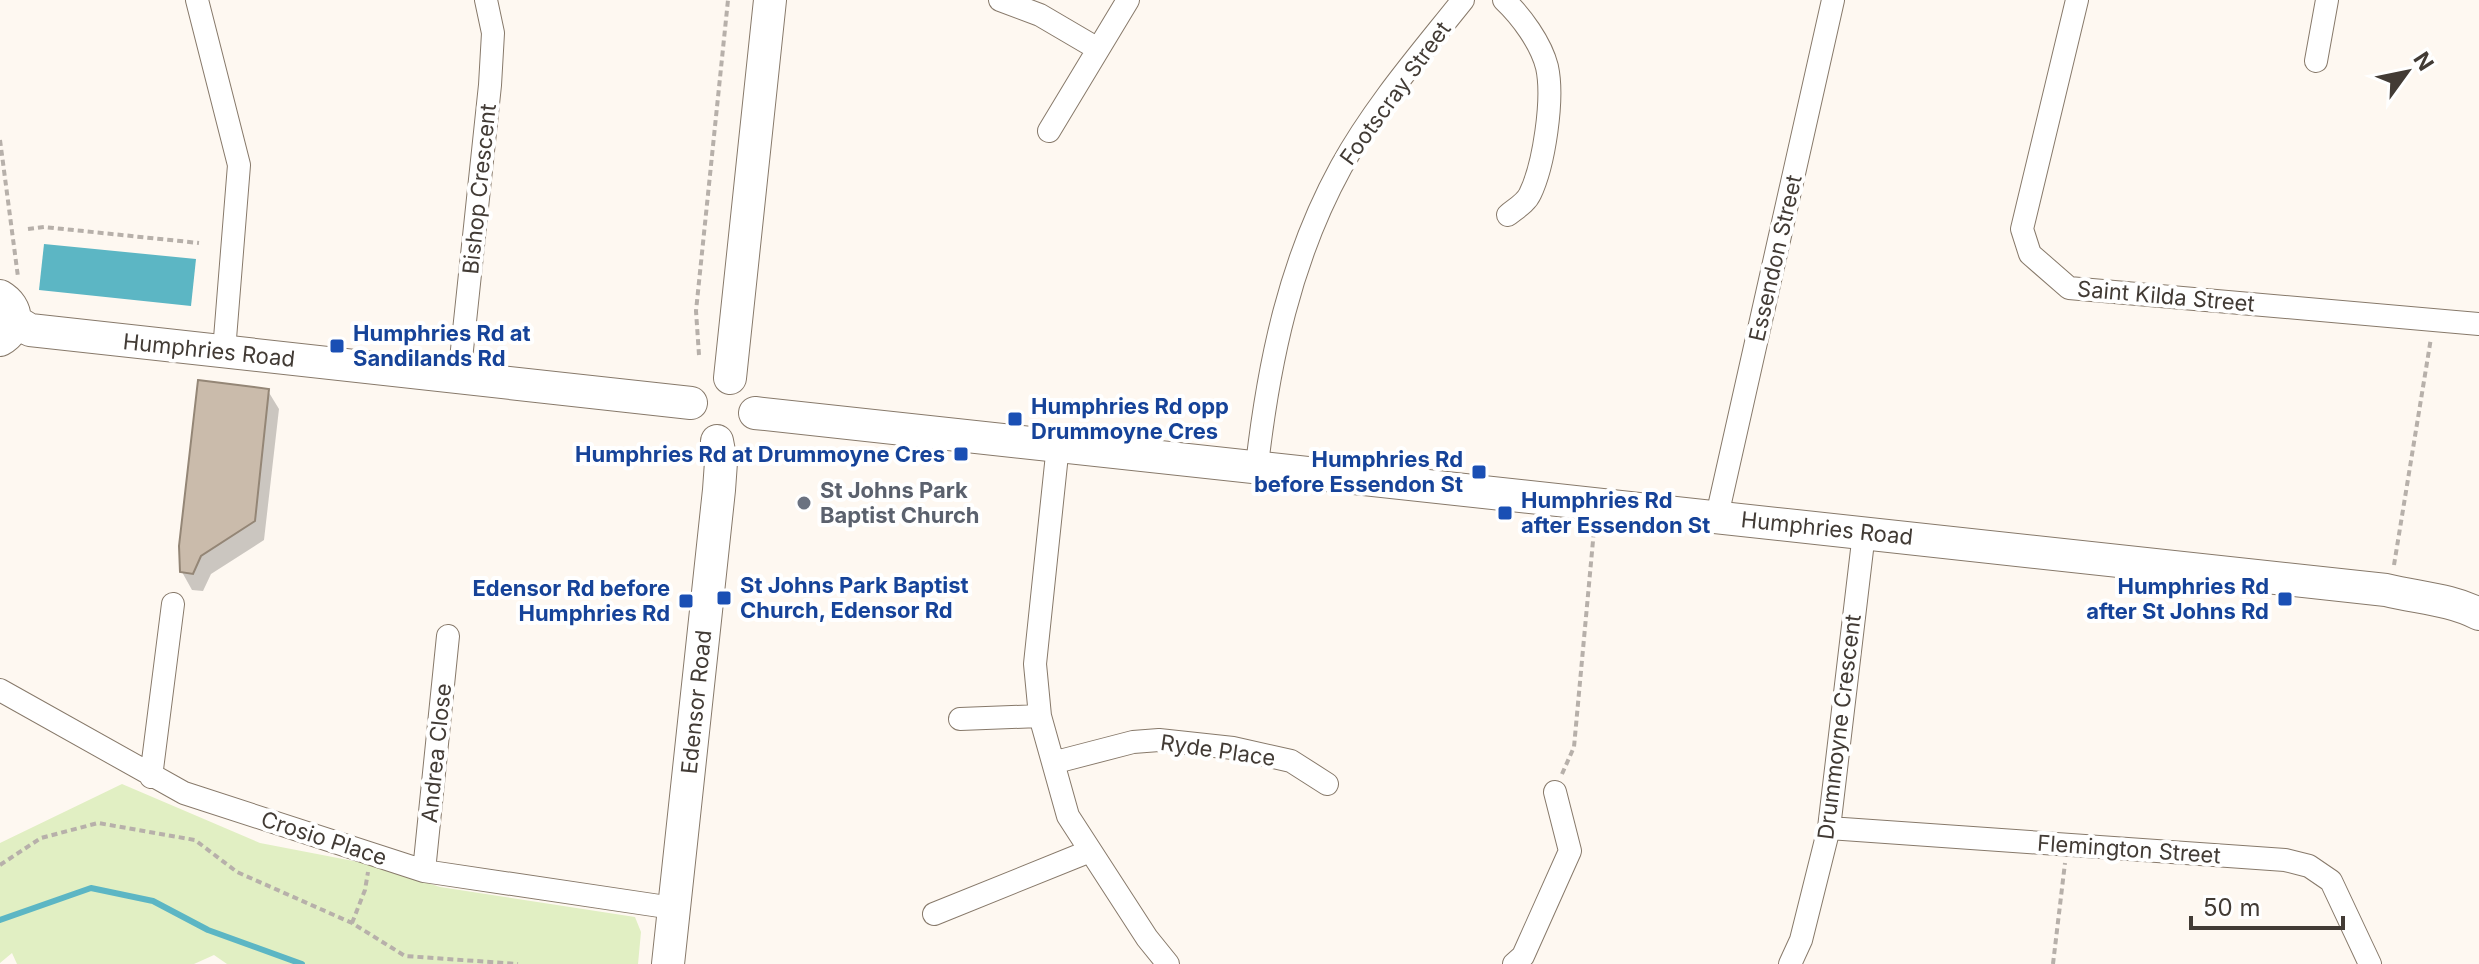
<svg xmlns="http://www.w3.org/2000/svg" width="2479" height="964" font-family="Inter,sans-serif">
  <rect width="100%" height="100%" fill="#fef8f1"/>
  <path fill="#e1efc3" d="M122 784 260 843 369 864 440 887 635 917 641 932 638 964H227L214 955 194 964H17L12 953 0 963V843Z"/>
  <path fill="#5cb6c4" d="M44 244 196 259 191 306 39 290Z"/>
  <path fill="#0003" d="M268 391 279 409 264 540 211 574 203 591 192 590 182 572Z"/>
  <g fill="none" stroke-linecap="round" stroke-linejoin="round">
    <path stroke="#5cb6c4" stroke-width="6" d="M0 920 91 888 153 901 208 930 302 964"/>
  </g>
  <path fill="#cabbab" stroke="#948676" stroke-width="2" d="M198 380 269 389 255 521 201 556 193 574 180 572 179 546Z"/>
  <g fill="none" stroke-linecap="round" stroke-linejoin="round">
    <g stroke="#87796a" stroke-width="24">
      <path id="street" d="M197 0 239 165 224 351
        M1000 0 1040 15 1098 49
        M1504 0C1521 16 1541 43 1547 67 1554 99 1544 165 1530 194 1526 203 1515 209 1508 215
        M2077 0 2022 229 2030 254 2069 288 2479 324
        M2316 61 2327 0
        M1049 131 1128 0
        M459 378 490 85 493 33 486 0
        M1058 445 1035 664 1040 716 1068 816 1147 938 1168 964
        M1257 465C1269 361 1290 260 1341 167 1374 107 1420 54 1463 0
        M1717 516 1833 0
        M0 690 184 793 424 871 673 908
        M960 719 1040 716
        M1056 762 1133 742 1159 740 1233 748 1291 761 1327 784
        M151 777 173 604
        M1829 828 2285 860 2309 866 2331 881 2370 964
        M424 871 448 636
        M934 914 1090 851
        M1514 964 1523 956 1570 851 1555 792
        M1790 964 1801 940 1829 828 1864 533"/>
    </g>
    <g stroke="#87796a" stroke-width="34">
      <path id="secondary" d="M0 296C19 307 20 329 0 340
        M15 321 30 330 691 403
        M730 378 770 0
        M755 413 2386 590C2418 598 2450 599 2479 614
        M668 964 719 490 721 462 717 441"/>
    </g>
    <path stroke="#b7b0aa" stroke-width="4" stroke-dasharray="6 4" stroke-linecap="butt" d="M0 140 18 277
      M28 229 44 227 199 243
      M699 355 696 311 728 0
      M2394 565 2431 338
      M1562 774 1574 747 1594 530
      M0 865 41 838 98 823 195 840 237 872 352 923 405 956 518 964
      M352 923 365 890 368 872
      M2053 964 2065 863"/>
    <use href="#street" stroke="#fff" stroke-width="22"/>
    <use href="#secondary" stroke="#fff" stroke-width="32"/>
  </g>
  <g fill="#1a4fb4" stroke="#fff" stroke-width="3">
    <rect x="329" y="338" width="16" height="16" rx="4"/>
    <rect x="1007" y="411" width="16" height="16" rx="4"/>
    <rect x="953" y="446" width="16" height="16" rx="4"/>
    <rect x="1471" y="464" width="16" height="16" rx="4"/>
    <rect x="1497" y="505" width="16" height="16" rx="4"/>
    <rect x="716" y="590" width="16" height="16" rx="4"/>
    <rect x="2277" y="591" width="16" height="16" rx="4"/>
    <rect x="678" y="593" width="16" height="16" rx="4"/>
  </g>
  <circle fill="#6b7280" stroke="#fff" stroke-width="3" cx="804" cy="503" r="8"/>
  <g text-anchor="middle" stroke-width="8" stroke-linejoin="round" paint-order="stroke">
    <g font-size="22" fill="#423b35" stroke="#fff">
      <text transform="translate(1395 93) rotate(-54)" y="8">Footscray Street</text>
      <text transform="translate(479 189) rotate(-84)" y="8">Bishop Crescent</text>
      <text transform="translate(1775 258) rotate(-77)" y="8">Essendon Street</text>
      <text transform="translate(2166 296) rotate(5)" y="8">Saint Kilda Street</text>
      <text transform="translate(209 350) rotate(6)" y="8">Humphries Road</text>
      <text transform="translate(1827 528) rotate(6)" y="8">Humphries Road</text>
      <text transform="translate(696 702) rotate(-84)" y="8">Edensor Road</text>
      <text transform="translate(1839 727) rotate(-83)" y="8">Drummoyne Crescent</text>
      <text transform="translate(1218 750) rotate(8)" y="8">Ryde Place</text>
      <text transform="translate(436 753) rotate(-84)" y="8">Andrea Close</text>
      <text transform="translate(324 838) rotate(18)" y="8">Crosio Place</text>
      <text transform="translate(2129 849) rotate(4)" y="8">Flemington Street</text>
    </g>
    <g font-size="22" font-weight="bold" fill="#164399" stroke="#fff" text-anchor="start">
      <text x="353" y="341">Humphries Rd at<tspan x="353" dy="25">Sandilands Rd</tspan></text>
      <text x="1031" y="414">Humphries Rd opp<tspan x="1031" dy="25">Drummoyne Cres</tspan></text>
      <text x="945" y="462" text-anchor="end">Humphries Rd at Drummoyne Cres</text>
      <text x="1463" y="467" text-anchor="end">Humphries Rd<tspan x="1463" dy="25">before Essendon St</tspan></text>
      <text x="1521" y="508">Humphries Rd<tspan x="1521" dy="25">after Essendon St</tspan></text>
      <text x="740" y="593">St Johns Park Baptist<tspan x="740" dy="25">Church, Edensor Rd</tspan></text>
      <text x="2269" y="594" text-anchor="end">Humphries Rd<tspan x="2269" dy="25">after St Johns Rd</tspan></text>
      <text x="670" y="596" text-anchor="end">Edensor Rd before<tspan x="670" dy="25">Humphries Rd</tspan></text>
    </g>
    <g font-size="22" font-weight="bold" fill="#5b616d" stroke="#fff" text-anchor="start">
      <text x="820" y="498">St Johns Park<tspan x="820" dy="25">Baptist Church</tspan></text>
    </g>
  </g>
  <g transform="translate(2407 72) rotate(57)" stroke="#ffffff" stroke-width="6" paint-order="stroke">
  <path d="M0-6L14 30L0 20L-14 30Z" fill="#423b35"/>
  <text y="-12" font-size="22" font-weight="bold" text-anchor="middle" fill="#423b35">N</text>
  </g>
  <path d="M2191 916v12h152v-12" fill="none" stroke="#423b35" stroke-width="4"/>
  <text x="2203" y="916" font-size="24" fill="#423b35" stroke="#ffffff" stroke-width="6" paint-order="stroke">50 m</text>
</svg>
